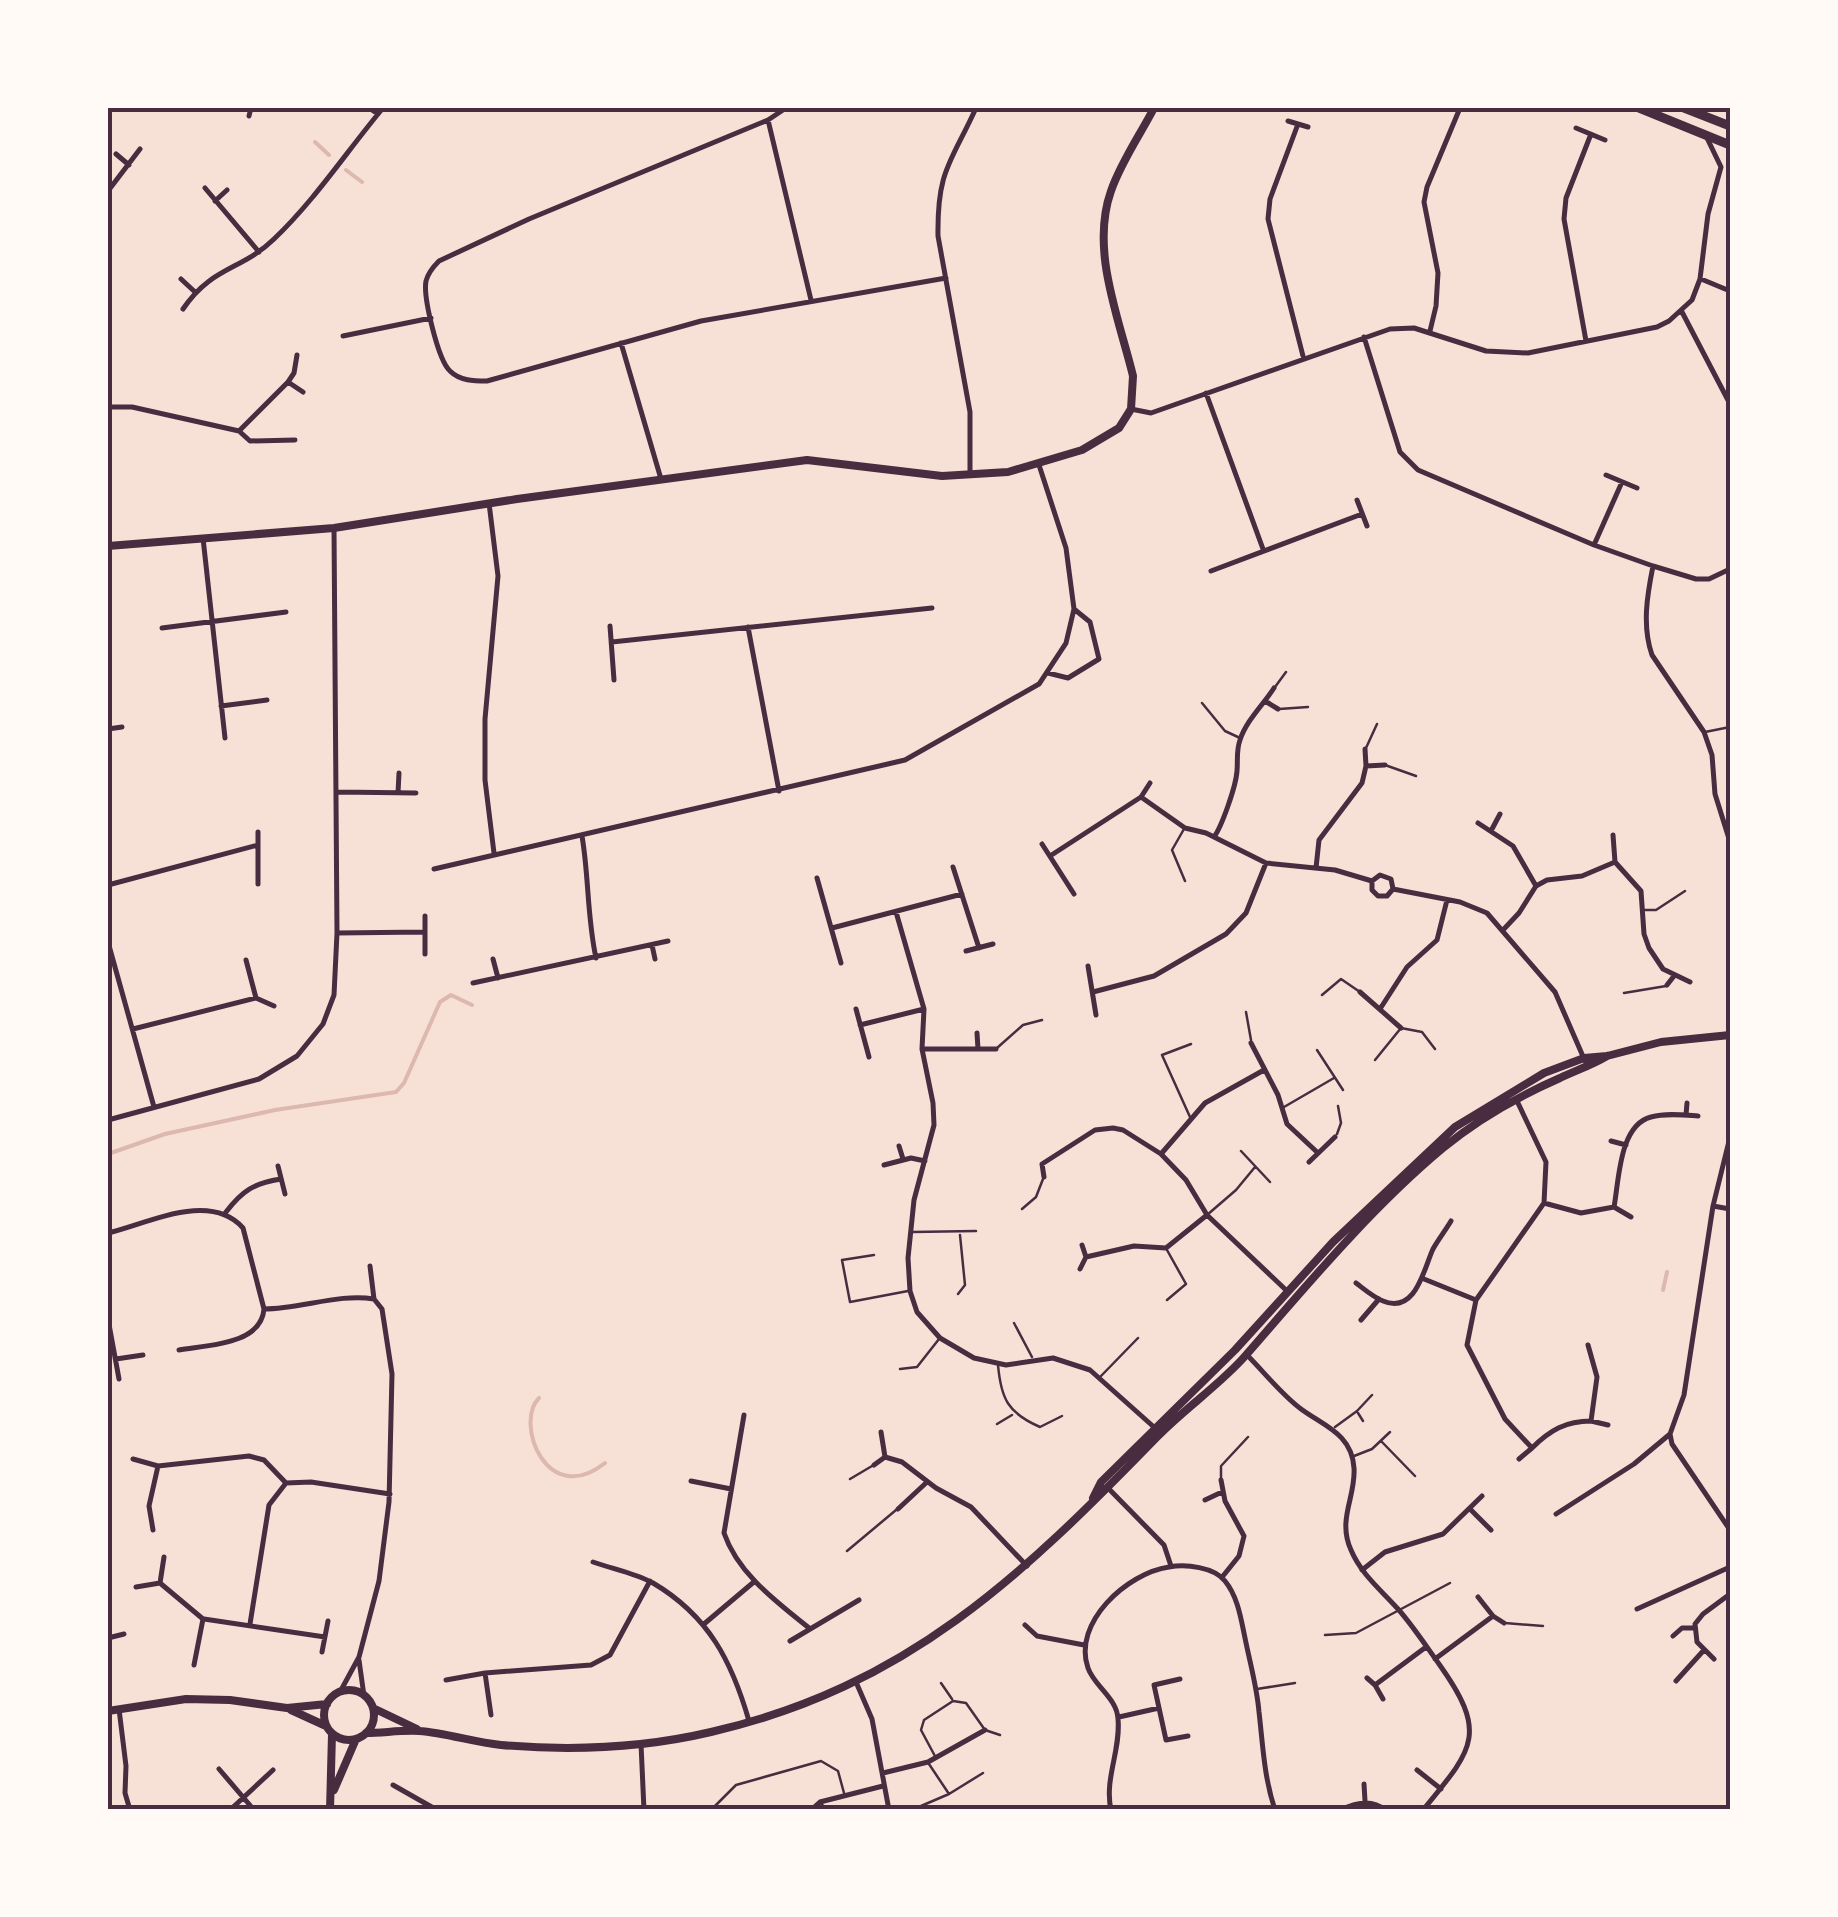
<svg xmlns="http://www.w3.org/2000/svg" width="1838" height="1917" font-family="'PT Sans',sans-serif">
  <rect width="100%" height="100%" fill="#f7e1d7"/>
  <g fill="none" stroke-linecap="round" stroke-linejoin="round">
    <path stroke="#dcb8b0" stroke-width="4" d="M315 142 329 155
      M346 170 362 182
      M108 1154 165 1134 275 1110 396 1092 404 1083 440 1002 451 995 472 1005
      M1663 1290 1667 1272
      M539 1398C514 1423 547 1509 605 1463"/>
    <path stroke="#4a2c40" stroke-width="2.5" d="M1275 687 1286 672
      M1202 703 1225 731 1240 738
      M1279 709 1308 707
      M1705 732 1730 727
      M1366 748 1377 724
      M1385 765 1416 776
      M1184 829 1172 850 1185 881
      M1644 910H1656L1685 891
      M1624 993 1666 986
      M1322 995 1341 979 1360 992
      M1246 1012 1251 1040
      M997 1048 1023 1025 1042 1020
      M1317 1050 1343 1090
      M1375 1060 1401 1028 1422 1032 1435 1049
      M1284 1107 1334 1078
      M1190 1117 1162 1055 1191 1044
      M1337 1134 1341 1123 1338 1106
      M1241 1151 1270 1182
      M1022 1209 1036 1197 1043 1179
      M1207 1215 1236 1190 1255 1167
      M912 1232 976 1231
      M1167 1250 1186 1284 1167 1300
      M874 1255 842 1260 850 1302 908 1291
      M958 1294 965 1285 960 1235
      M1014 1323 1032 1357
      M998 1365C1001 1399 1008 1413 1040 1427L1062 1416
      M900 1369 917 1367 939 1339
      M1101 1376 1138 1338
      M1358 1413 1363 1421
      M997 1424 1012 1415
      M1335 1427 1357 1411 1372 1395
      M1381 1441 1415 1476
      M1354 1456 1372 1449 1390 1432
      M850 1479 872 1466
      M1221 1480V1466L1248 1437
      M847 1551 896 1510
      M1505 1623 1543 1626
      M1325 1635 1356 1633 1450 1583
      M941 1683 952 1699
      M1257 1689 1295 1683
      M936 1758 921 1730 924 1720 953 1701 966 1703 985 1730 1000 1735
      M929 1764 949 1794
      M821 1803 826 1810
      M921 1806 949 1794 983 1773
      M711 1810 736 1785 821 1761 838 1771 844 1793"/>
    <path stroke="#4a2c40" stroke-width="5" d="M369 108 378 114
      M786 108 768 120 529 219 439 261C434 266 428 273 426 281 423 297 438 360 450 371 460 381 474 381 487 381L701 321 946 278
      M249 116 251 108
      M768 120 811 300
      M1288 121 1308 127
      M1298 124 1270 199 1268 219 1303 356
      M1576 128 1605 140
      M116 154 129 165
      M205 188 259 252
      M108 191 140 149
      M215 201 227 190
      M181 279 195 292
      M1701 279 1730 291
      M183 309C212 266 241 271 274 239 315 200 347 151 383 108
      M1682 312 1730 404
      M1430 331 1436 306 1438 273 1424 202 1427 187 1460 108
      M343 336 431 318
      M1364 337 1400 452 1418 470 1594 545 1653 566 1696 579H1709L1730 569
      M1586 341 1564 219 1566 198 1591 134
      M621 343 661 479
      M288 382 303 392
      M1206 393 1263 549
      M108 407H132L239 431 250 441 295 440
      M1131 409 1151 413 1390 329 1414 328 1486 351 1528 353 1657 327 1669 321 1692 300 1700 279 1708 214 1721 167 1707 138
      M239 431 288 382 294 373 297 355
      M970 473V412L938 236C937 170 951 163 976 108
      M1606 475 1637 488
      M1357 500 1367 526
      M489 503 498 576 485 719V780L494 853
      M203 538 225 738
      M1594 545 1622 482
      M1653 566C1647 596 1642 626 1652 655L1704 732 1712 755 1715 794 1730 842
      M1211 571 1362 514
      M610 626 614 680
      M748 627 779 791
      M162 628 286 612
      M612 642 932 608
      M1048 673 1068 678 1099 659 1090 622 1074 609
      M1265 701 1278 709
      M221 706 267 700
      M108 729 122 727
      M1365 749 1366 766
      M338 792 416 793
      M398 793 399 773
      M1141 797 1185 828 1206 833 1266 863 1335 870 1372 881
      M1478 823 1513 846 1536 886
      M1492 829 1500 814
      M258 832V884
      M1613 835 1615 862 1641 891 1644 934 1649 948 1663 969 1690 982
      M582 836C589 877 587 917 596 958
      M1214 837C1222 826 1236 786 1237 771 1238 760 1236 751 1240 740 1246 721 1263 705 1274 688
      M1042 844 1074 894
      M1050 856 1141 797 1150 783
      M953 867 979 948
      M1316 868 1319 840 1362 783 1366 766 1385 765
      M434 869 905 760 1039 684 1066 643 1074 609 1066 548 1039 465
      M817 878 841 963
      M108 885 258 845
      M1393 889 1391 879 1380 875 1372 881V890L1378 896H1387L1393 889 1460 902 1487 913 1555 992 1585 1061
      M896 912 924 1009 922 1049 933 1103 934 1125 914 1200 908 1258 910 1291 917 1312 940 1338 974 1358 1006 1365 1053 1358 1090 1370 1155 1428
      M425 916V954
      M832 928 962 894
      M1503 930 1519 913 1536 886 1547 880 1582 876 1615 862
      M337 933 425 932
      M108 942 154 1107
      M652 945 655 959
      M966 951 993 944
      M493 959 498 978
      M246 960 256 998 274 1006
      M1088 966 1096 1015
      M473 983 668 941
      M1667 985 1674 976
      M1093 992 1154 976 1226 934 1246 913 1266 863
      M1360 992 1401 1028
      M856 1009 869 1057
      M1380 1009 1407 967 1437 940 1447 900
      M860 1025 924 1009
      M133 1029 256 998
      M977 1033 978 1049
      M1251 1043 1278 1095 1287 1124 1318 1153
      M922 1049H996
      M1517 1101 1546 1162 1544 1203 1476 1300 1467 1345 1505 1419 1532 1448C1550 1430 1566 1421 1591 1421L1597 1377 1588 1345
      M1686 1115 1687 1103
      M108 1120 259 1079 297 1056 323 1024 334 995 337 933 334 528
      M1730 1137 1713 1206 1684 1395 1670 1434 1672 1444 1730 1530
      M1611 1141 1626 1145
      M899 1146 903 1159
      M1161 1154 1205 1103 1264 1070
      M1309 1162 1335 1137
      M884 1165 911 1158 925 1161
      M278 1166 285 1194
      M1044 1177 1042 1164 1095 1130 1113 1128 1123 1130 1161 1154 1186 1180 1207 1215 1287 1291
      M1544 1203 1581 1213 1614 1207C1619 1181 1619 1125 1651 1117 1666 1113 1683 1115 1698 1116
      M1713 1206 1730 1209
      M1614 1207 1631 1217
      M226 1212C242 1191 254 1183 281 1179
      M108 1233C149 1223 210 1191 243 1228L264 1309C301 1309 339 1293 374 1299
      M1086 1257 1134 1246 1166 1248 1207 1215
      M1080 1269 1086 1257 1082 1245
      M1424 1279 1476 1300
      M1356 1283C1364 1289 1373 1297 1383 1301 1416 1315 1424 1268 1433 1249 1438 1240 1445 1231 1451 1221
      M108 1319 119 1379
      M1361 1320 1379 1299
      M179 1350C207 1345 261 1345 264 1309
      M1247 1355C1264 1372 1281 1394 1301 1409 1324 1426 1352 1434 1354 1468 1356 1497 1337 1519 1351 1550 1361 1574 1381 1590 1398 1609 1413 1626 1426 1646 1439 1664 1489 1734 1473 1749 1423 1810
      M116 1359 143 1355
      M744 1415 724 1533C738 1574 777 1602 809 1628
      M1591 1421 1608 1425
      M881 1432 885 1457 902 1462 936 1488 971 1507 1027 1566
      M133 1459 158 1466 249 1456 264 1460 286 1483 269 1505 250 1624
      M1519 1459 1532 1448
      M874 1465 885 1457
      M1221 1480 1225 1501 1244 1536 1239 1556 1223 1576
      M691 1481 731 1489
      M286 1483 311 1482 390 1494
      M1108 1488 1164 1545 1171 1566
      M1205 1500 1222 1492
      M898 1509 927 1482
      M1470 1509 1491 1530
      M1556 1514 1634 1464 1670 1434
      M153 1530 149 1506 158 1466
      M593 1562C613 1569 635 1573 653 1583 709 1616 732 1662 749 1721
      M1362 1570 1385 1552 1443 1534 1482 1496
      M160 1583 164 1557
      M136 1587 160 1583 203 1619 194 1665
      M1478 1597 1493 1616 1504 1623
      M1637 1609 1730 1567
      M204 1619 325 1637
      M704 1624 755 1581
      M1025 1625 1037 1636 1084 1645
      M1673 1636 1682 1628H1695
      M108 1638 124 1634
      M790 1641 859 1600
      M322 1652 328 1621
      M1435 1659 1493 1616
      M1714 1659 1697 1642 1695 1624 1703 1614 1730 1594
      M359 1660 364 1696
      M485 1673 491 1715
      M1367 1678 1375 1685
      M1180 1679 1154 1685 1166 1740 1188 1736
      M446 1680 485 1673 591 1665 610 1655 650 1581
      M1676 1681 1704 1650
      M856 1682 872 1719 889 1810
      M340 1692 359 1657 379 1581 389 1502 392 1374 382 1309 374 1299 370 1266
      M1383 1699 1375 1685 1426 1647
      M119 1709 126 1766 125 1793 130 1810
      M1119 1717 1159 1708
      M641 1744 644 1810
      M219 1769 254 1810
      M1417 1770 1441 1789
      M883 1773 928 1762 985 1730
      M1364 1784 1365 1801
      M393 1785 437 1810
      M230 1810 273 1770
      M811 1810 820 1802 883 1786
      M1111 1810C1104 1779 1121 1750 1118 1719 1117 1698 1094 1686 1088 1668 1072 1623 1127 1573 1169 1567 1186 1564 1214 1567 1225 1581 1238 1597 1241 1619 1245 1638 1250 1663 1257 1687 1259 1712 1263 1746 1264 1777 1275 1810
      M1341 1810C1355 1803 1372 1799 1385 1810"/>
    <path stroke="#4a2c40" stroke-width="8" d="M108 546 334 528 517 499 807 460 942 476 1008 472 1082 450 1119 428 1131 409 1133 376C1119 318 1090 250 1111 191 1121 162 1140 135 1154 108
      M1093 1498 1101 1482 1235 1350 1333 1242 1455 1127 1544 1073 1584 1058 1607 1056 1661 1042 1730 1035
      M324 1715a25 25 0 1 1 50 0a25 25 0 1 1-50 0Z
      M373 1708 417 1729
      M291 1710 326 1726
      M108 1711 186 1699 230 1700 287 1708 327 1704
      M366 1733C383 1733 401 1730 419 1731 446 1733 473 1742 501 1745 570 1751 643 1748 711 1732 907 1687 1022 1576 1157 1437 1184 1409 1222 1383 1246 1355 1307 1285 1371 1208 1443 1148 1478 1119 1519 1096 1560 1078 1577 1070 1592 1065 1607 1056
      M334 1790 356 1739
      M330 1810 332 1734"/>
    <path stroke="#4a2c40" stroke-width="9" d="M1639 108 1730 145
      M1684 108 1730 126"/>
  </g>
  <rect width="1838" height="1917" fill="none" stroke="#fffaf5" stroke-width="220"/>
  <rect x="110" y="110" width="1618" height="1697" fill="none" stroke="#4a2c40" stroke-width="4"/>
</svg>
